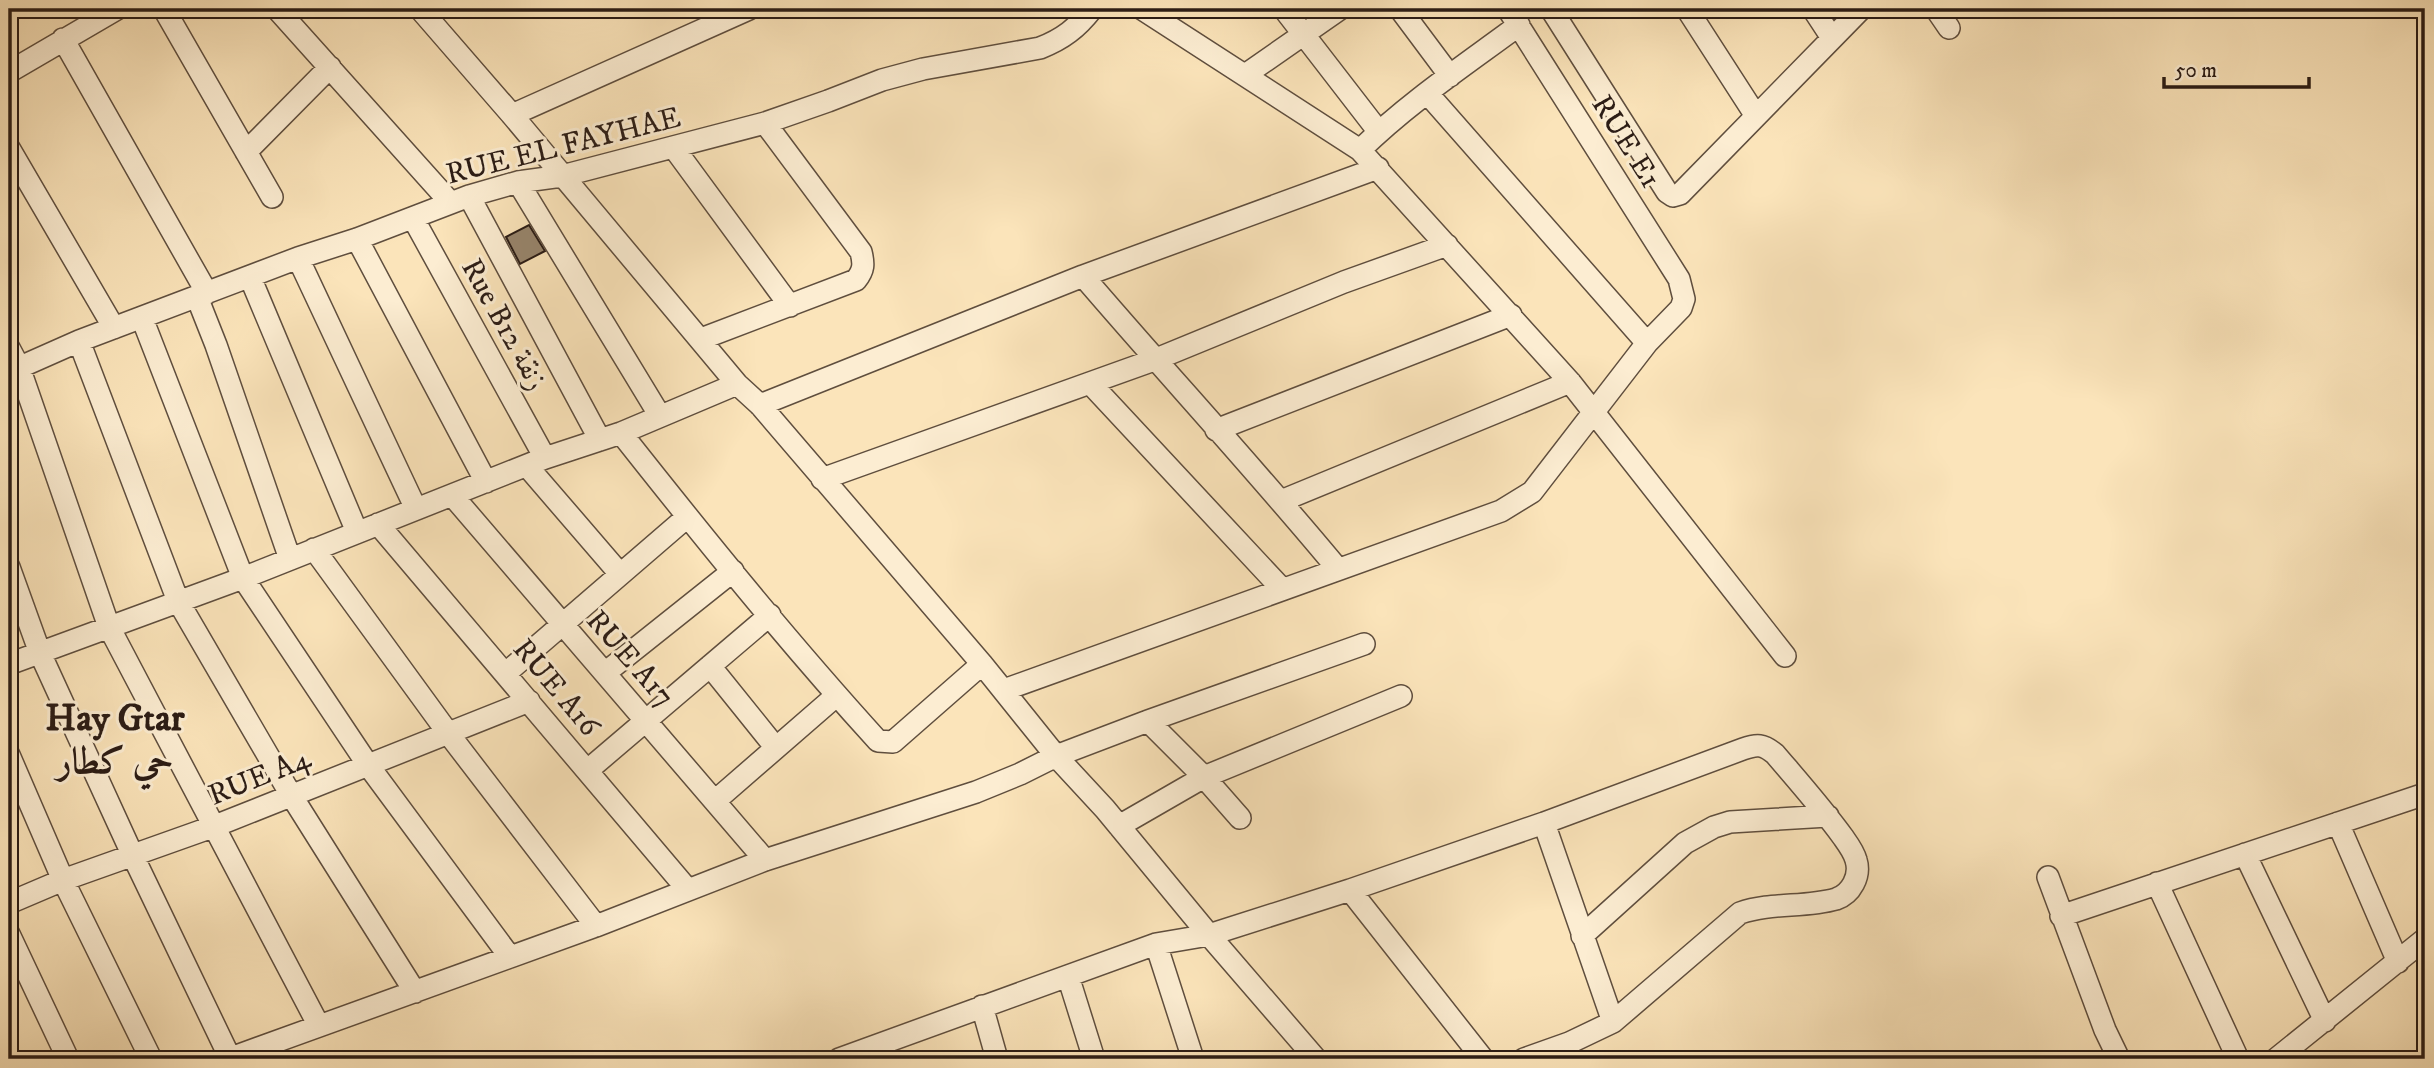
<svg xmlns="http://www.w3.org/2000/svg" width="2434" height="1068" font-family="'IM FELL DW Pica',Amiri,serif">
  <rect width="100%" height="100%" fill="#fbe4ba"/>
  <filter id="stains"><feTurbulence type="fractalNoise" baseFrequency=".00286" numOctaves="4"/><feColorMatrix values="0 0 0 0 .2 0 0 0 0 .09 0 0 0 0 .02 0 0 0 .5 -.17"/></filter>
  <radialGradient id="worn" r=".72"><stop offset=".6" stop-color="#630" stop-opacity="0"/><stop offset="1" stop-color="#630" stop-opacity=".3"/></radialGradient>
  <path fill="#97846b" stroke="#2b1c15" stroke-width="2" d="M529 225 545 251 520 264 506 237Z"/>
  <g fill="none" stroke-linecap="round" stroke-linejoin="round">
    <g stroke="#5f4e3e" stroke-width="24">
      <path id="minor" d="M164 9 272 197
        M277 9 450 202
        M420 9 512 115 737 384 760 405 982 664 1056 756 1105 809 1209 935 1316 1059
        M1142 9 1360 150 1570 382 1785 656
        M1284 9 1379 132
        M1400 9 1450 76
        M1551 9 1667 192 1673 196 1680 194 1861 9
        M1687 9 1756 116
        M1813 9 1832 38
        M1936 9 1949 28
        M63 39 207 293
        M9 72 117 9
        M1245 75 1340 9
        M1428 94 1647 343
        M512 115 749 9
        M9 148 114 328
        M674 148 790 306
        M1360 150C1408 103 1465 65 1519 25
        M246 152 330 67
        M518 182 660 416
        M469 196 600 440
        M413 218 545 458
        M357 239 486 482
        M298 258 416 509
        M1083 276C1167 374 1255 469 1337 568
        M250 277 357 532
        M197 297 216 345 290 559
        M142 318 243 578 368 765 510 957
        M701 339 856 280C864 270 864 264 861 252L765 123
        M79 341 178 601 291 795 415 992
        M9 348 19 367 109 627 319 1026
        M9 372 79 341 298 258 357 239 469 196 518 182 562 176 765 123 828 101 882 80 923 69 1040 48C1063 39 1077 28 1092 9
        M1090 383 1282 589
        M760 405 1083 276 1378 168
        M1216 430 1511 315
        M621 433C704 538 788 642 878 741L893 742 982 664
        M527 466 620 574
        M822 479 1154 360 1344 282 1447 245
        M452 495 765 860
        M1281 501 1570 382
        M378 524 688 890
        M314 549 448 733 596 926
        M9 567 40 653 133 856 230 1058
        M9 664 243 578 545 458 621 433 737 384
        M710 666 776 748
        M506 673 687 517
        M605 673 733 571
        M1004 690 1501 511 1532 492 1647 343 1681 308 1684 299 1679 279 1508 9
        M1148 721 1204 777 1240 818
        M9 755 63 880 151 1059
        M588 770 770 615
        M715 801 837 695
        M1544 823 1613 1022
        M2338 823 2398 962
        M1119 826 1204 777 1401 696
        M2245 854 2325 1021
        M2048 877 2105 1030 2119 1059
        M2157 883 2238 1059
        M1350 890 1483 1059
        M9 903 63 880 215 826 529 701
        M2061 916 2425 794
        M9 934 68 1059
        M1582 936 1685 843 1714 827 1730 822 1828 816
        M1156 944 1193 1059
        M1068 976 1094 1059
        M982 1006 997 1059
        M228 1059 596 926 765 860 976 792 1020 774 1056 756 1148 721 1364 644
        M839 1059 1156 944 1209 935 1350 890 1544 823 1743 749C1757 744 1763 744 1775 754 1798 781 1822 808 1843 837 1848 844 1854 852 1856 860 1861 876 1851 894 1836 899 1805 908 1771 902 1740 913L1613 1022 1569 1043 1524 1059
        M2276 1059 2425 939"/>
    </g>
    <use href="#minor" stroke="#fcedd2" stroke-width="21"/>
  </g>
  <g text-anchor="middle" stroke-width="6" stroke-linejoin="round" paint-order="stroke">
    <g font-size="30" fill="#2b1c15" stroke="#fcedd2">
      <text transform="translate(1627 141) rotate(58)" y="10">RUE E1</text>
      <text transform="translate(563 145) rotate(-14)" y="10">RUE EL FAYHAE</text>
      <text transform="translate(505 324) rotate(61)" y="10">Rue B12 زنقة</text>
      <text transform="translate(631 658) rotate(49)" y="10">RUE A17</text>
      <text transform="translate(557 687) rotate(50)" y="10">RUE A16</text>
      <text transform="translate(259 776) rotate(-22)" y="10">RUE A4</text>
    </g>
    <g font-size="37" font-weight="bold" fill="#2b1c15" stroke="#fcedd2">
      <text x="115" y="730">Hay Gtar<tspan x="115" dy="43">حي كطار</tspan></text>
    </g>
  </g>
  <rect width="2434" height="1068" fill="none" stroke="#fbe4ba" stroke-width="35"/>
  <rect x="10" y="10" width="2413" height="1047" fill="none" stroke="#2b1c15" stroke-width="3.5"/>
  <rect x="18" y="18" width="2399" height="1033" fill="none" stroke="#2b1c15" stroke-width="2"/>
  <path d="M2164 77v10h145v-10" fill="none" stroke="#2b1c15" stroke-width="3.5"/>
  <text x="2175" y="77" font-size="21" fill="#2b1c15" stroke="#fcedd2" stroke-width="5" paint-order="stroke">50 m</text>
  <rect width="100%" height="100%" filter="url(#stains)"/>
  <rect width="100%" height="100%" fill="url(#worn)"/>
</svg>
